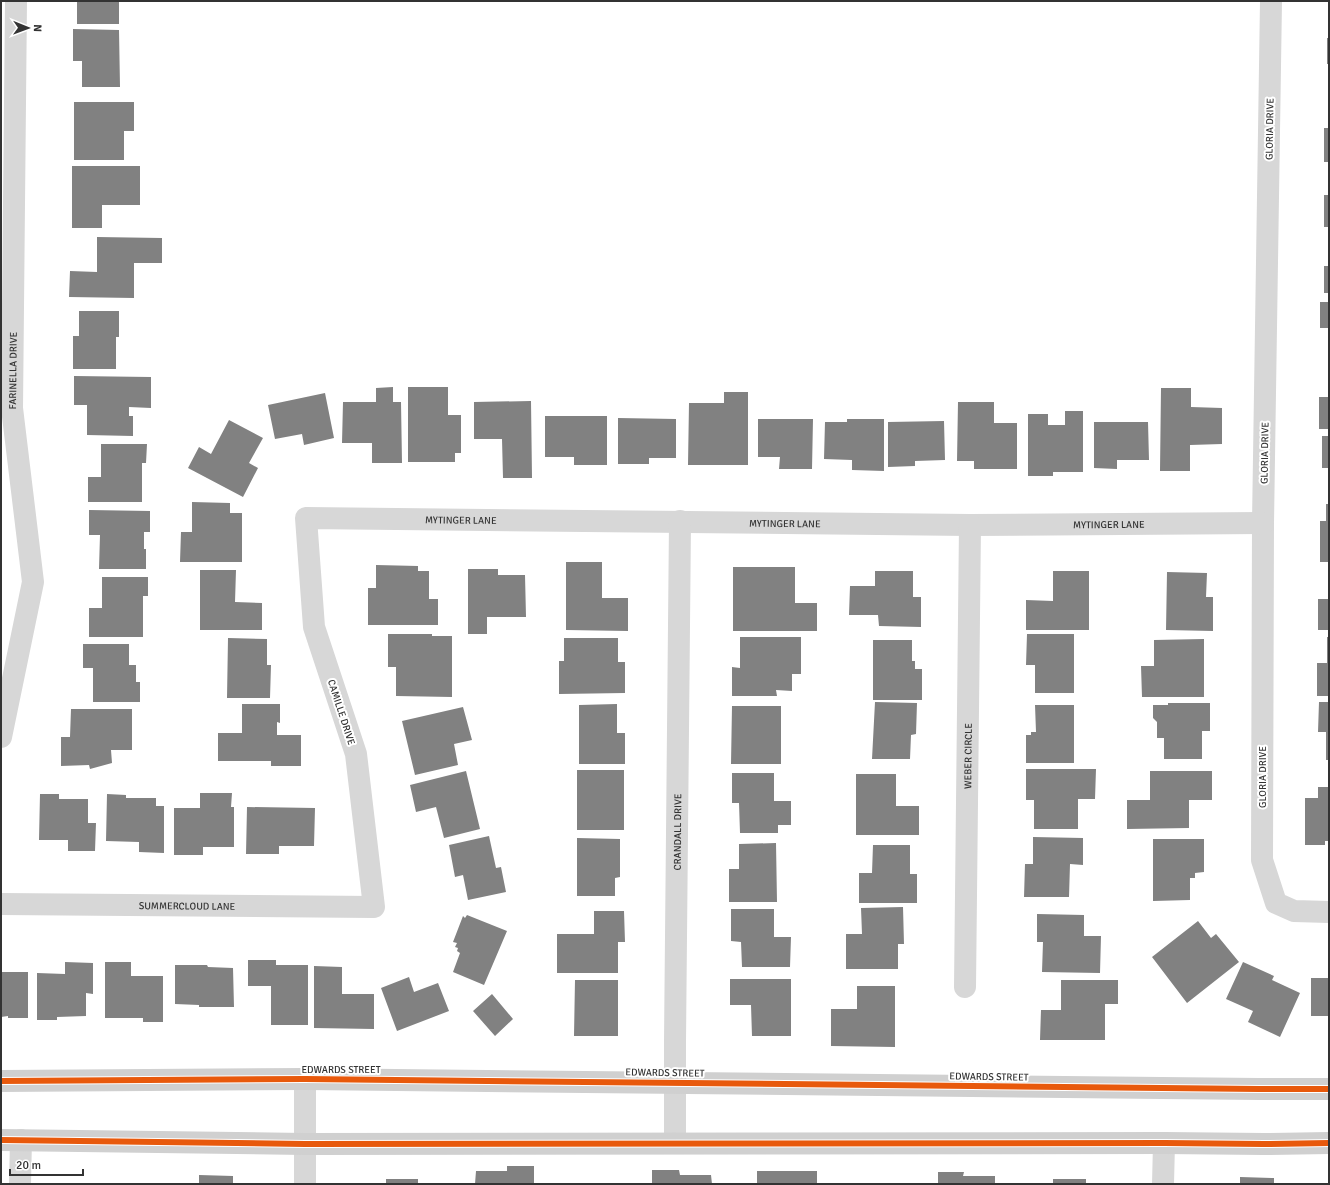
<svg xmlns="http://www.w3.org/2000/svg" width="1330" height="1185" font-family="Signika,sans-serif">
  <rect width="100%" height="100%" fill="#fff"/>
  <path fill="#818181" d="M77 1H119V24H77Z
    M73 29 119 30 120 87H82V61H73Z
    M1327 38H1329V64H1327Z
    M74 102H134V131H124V160H74Z
    M1324 128H1329V162H1324Z
    M72 166H140V205H102V228H72Z
    M1324 195H1329V227H1324Z
    M97 237 162 238V263H134V298L69 297 70 271 97 272Z
    M1324 266H1329V293H1324Z
    M1320 302H1329V328H1320Z
    M79 311H119V337H116V369H73V336H79Z
    M74 376 151 377V408L129 407V416H133V436L87 435V405H74Z
    M393 387V402H401L402 463H372V443H342L343 402H376V388Z
    M408 387H448V415H461V453H455V462H408Z
    M1161 388H1191V407L1222 408V444L1190 445V471H1160Z
    M724 392H748V465H688L689 403H724Z
    M325 393 334 438 304 445 302 434 275 439 268 405Z
    M1319 397H1329V429H1319Z
    M531 401 532 478H503L502 439H474V402Z
    M958 402H994V423H1017V469H974V461H957Z
    M1065 411H1083V472H1053V476H1028V414H1048V425H1065Z
    M545 416H607V465H574V457H545Z
    M618 418 676 419V458H649V464H618Z
    M758 419H813L812 469H779L780 457H758Z
    M847 419H884V471L852 470V460L824 459 825 422H847Z
    M229 420 263 438 249 463 258 468 243 497 188 468 199 447 211 454Z
    M944 421 945 460 915 461V466L888 467V422Z
    M1094 422H1148L1149 460H1117V469L1094 468Z
    M1322 436H1329V468H1322Z
    M101 444H147L146 463H142V502H88V477H101Z
    M192 502 230 503V513H242V562H180L181 532H192Z
    M1326 504H1329V562H1320V521H1326Z
    M89 510 150 511V532H144V549H146V569H99L100 535H89Z
    M566 562H602V598H628V631L566 630Z
    M376 565 418 566V571H429V599H438V625H368V588H376Z
    M733 567H795V603H817V631H733Z
    M468 569H498V575H525L526 617H487V634H468Z
    M200 570H236L235 602 262 603V630H200Z
    M875 571H913V597H921V627L879 626 878 615H849L850 586H875Z
    M1053 571H1089V630H1026V600L1053 601Z
    M1167 572 1207 573 1206 597H1213V631L1166 630Z
    M102 577H148V596H143V637H89V608H102Z
    M1318 599H1329V630H1318Z
    M388 634H432V636H452V697L396 696V667H388Z
    M1027 634H1074V693H1035V665H1026Z
    M740 637H801V674H792V691L776 690 777 696H732V667L740 668Z
    M1327 637H1329V696H1317V663H1327Z
    M228 638 267 639V665H271L270 698H227Z
    M564 638H618V662H625V693L559 694V661H564Z
    M1204 639V697H1142L1141 666H1154V640Z
    M873 640H912V661H915V669H922V700H873Z
    M83 644H129V665H136V682H140V702H93V668H83Z
    M875 702 917 703 916 734 911 735 910 759H872Z
    M1319 702H1329V760H1326V732H1318Z
    M1168 703H1210V731H1202V759H1164V738H1157V722L1153 718V705H1168Z
    M242 704H280V723L277 722V735H301V766H271V761H218V733H242Z
    M617 704V733H625V764H579V705Z
    M1035 705H1074V763H1026V735H1031V732H1036Z
    M732 706H781V764H731Z
    M463 707 472 740 454 744 458 765 415 775 402 721Z
    M71 709H132V750H111L112 763 90 769 89 765 61 766V737H70Z
    M1026 769H1096L1095 799H1078V829H1034V800H1026Z
    M577 770H624V830H577Z
    M466 771 480 829 444 838 436 807 416 812 410 785Z
    M1150 771H1212V800H1189V828L1127 829V800H1150Z
    M732 773H774V801H791V825H778V833H740L739 803H732Z
    M856 774H896V806H919V835H856Z
    M1318 787H1329V841H1325V845H1305V798H1318Z
    M200 793H232L231 807H234V847H203V855H174V808H200Z
    M40 794H59V799H88V823H96L95 851H68V840H39Z
    M107 794 126 795V798H156V806H164V853L139 852V842L106 841Z
    M247 807 315 808 314 846H279V854H246Z
    M489 836 496 868 501 867 506 892 468 900 463 875 455 877 449 845Z
    M1033 837 1083 838V865L1070 864 1069 897H1024L1025 864H1033Z
    M577 838 620 839V877L615 878V896H577Z
    M1153 839H1204V872L1195 873V878H1190V900L1153 901Z
    M776 843 777 902H729V869H739V844Z
    M873 845H910V874H917V903H859V873H872Z
    M903 907 904 944H898V969H846V934H862L861 908Z
    M731 909H774V937H791L790 967H742L741 942 731 941Z
    M594 911H624L625 942H618V973H557V934H594Z
    M1037 914 1084 915V936H1101L1100 973 1042 972 1043 942H1037Z
    M467 915 507 931 484 985 453 972 460 953 457 951 458 948 455 947 457 943 453 942 463 916 465 918Z
    M1198 921 1211 938 1216 934 1239 962 1187 1003 1152 957Z
    M248 960H276V965H308V1025H271V986H248Z
    M65 962 93 963V994L86 993V1016L57 1017V1020H37V973L65 974Z
    M105 962H131V976H163V1022H143V1018H105Z
    M1243 962 1274 976 1272 980 1300 993 1280 1037 1248 1022 1253 1011 1226 999Z
    M175 965H207L208 967 233 968 234 1007H199V1005L175 1004Z
    M314 966 342 967V994H374V1029L314 1028Z
    M1 972H28V1018H8V1016L1 1017Z
    M409 977 414 992 438 983 449 1011 397 1031 381 988Z
    M1311 978H1329V1016H1311Z
    M730 979H791V1036H752L751 1005H730Z
    M575 980H618V1036H574Z
    M1061 980H1118V1004H1105V1040H1040L1041 1010H1061Z
    M857 986H895V1047L831 1046V1009H857Z
    M492 994 513 1019 495 1036 473 1011Z
    M507 1166H534V1184H475L476 1171H507Z
    M652 1170H679L680 1175H711L712 1184H652Z
    M757 1171H817V1184H757Z
    M938 1172H964L963 1176H995V1184H938Z
    M199 1175 233 1176V1184H199Z
    M1240 1177 1274 1178V1184H1240Z
    M386 1179H418V1184H386Z
    M1053 1179H1086V1184H1053Z"/>
  <g fill="none" stroke-linecap="round" stroke-linejoin="round">
    <g stroke="#d7d7d7" stroke-width="22">
      <path d="M1271 1 1263 523 1262 860 1276 903 1294 911 1329 912"/>
      <path id="s1" d="M1 737 33 582 12 408 16 1"/>
      <path id="s2" d="M1 904 374 907 356 754 314 627 306 518 970 525 1263 523"/>
      <path id="s3" d="M965 987 970 525"/>
      <path id="s4" d="M675 1143V1042L680 521"/>
      <path d="M20 1184 21 1140"/>
      <path d="M305 1184V1079"/>
      <path d="M1163 1184 1164 1143"/>
    </g>
    <path stroke="#d0d0d0" stroke-width="22" d="M1 1081 305 1079 1259 1089H1329
      M1 1140 305 1144 1164 1143 1264 1144 1329 1143"/>
    <g stroke="#fff" stroke-width="8">
      <path id="cycleway" d="M1 1081 305 1079 1259 1089H1329
        M1 1140 305 1144 1164 1143 1264 1144 1329 1143"/>
    </g>
    <use href="#cycleway" stroke="#e8590c" stroke-width="6"/>
  </g>
  <g text-anchor="middle" stroke-width="4" stroke-linejoin="round" paint-order="stroke">
    <g font-size="10" fill="#333" stroke="#fff">
      <text transform="translate(1269 129) rotate(-89)" y="4">GLORIA DRIVE</text>
      <text dy="4" stroke="none"><textPath href="#s1" startOffset="371">FARINELLA DRIVE</textPath></text>
      <text transform="translate(1264 453) rotate(-89)" y="4">GLORIA DRIVE</text>
      <text dy="4" stroke="none"><textPath href="#s2" startOffset="925">MYTINGER LANE</textPath></text>
      <text dy="4" stroke="none"><textPath href="#s2" startOffset="1249">MYTINGER LANE</textPath></text>
      <text dy="4" stroke="none"><textPath href="#s2" startOffset="1573">MYTINGER LANE</textPath></text>
      <text transform="translate(342 712) rotate(72)" y="4">CAMILLE DRIVE</text>
      <text dy="4" stroke="none"><textPath href="#s3" startOffset="231">WEBER CIRCLE</textPath></text>
      <text transform="translate(1262 777) rotate(-90)" y="4">GLORIA DRIVE</text>
      <text dy="4" stroke="none"><textPath href="#s4" startOffset="311">CRANDALL DRIVE</textPath></text>
      <text dy="4" stroke="none"><textPath href="#s2" startOffset="186">SUMMERCLOUD LANE</textPath></text>
      <text x="341" y="1073">EDWARDS STREET</text>
      <text transform="translate(665 1072) rotate(1)" y="4">EDWARDS STREET</text>
      <text transform="translate(989 1076) rotate(1)" y="4">EDWARDS STREET</text>
    </g>
  </g>
  <rect width="1330" height="1185" fill="none" stroke="#333333" stroke-width="4"/>
  <g transform="translate(28 28) rotate(91)" stroke="#ffffff" stroke-width="3" paint-order="stroke">
  <path d="M0-3L7 15L0 10L-7 15Z" fill="#333333"/>
  <text y="-6" font-size="11" font-weight="bold" text-anchor="middle" fill="#333333">N</text>
  </g>
  <path d="M10 1169v6h73v-6" fill="none" stroke="#333333" stroke-width="2"/>
  <text x="16" y="1169" font-size="12" fill="#333333" stroke="#ffffff" stroke-width="3" paint-order="stroke">20 m</text>
</svg>
